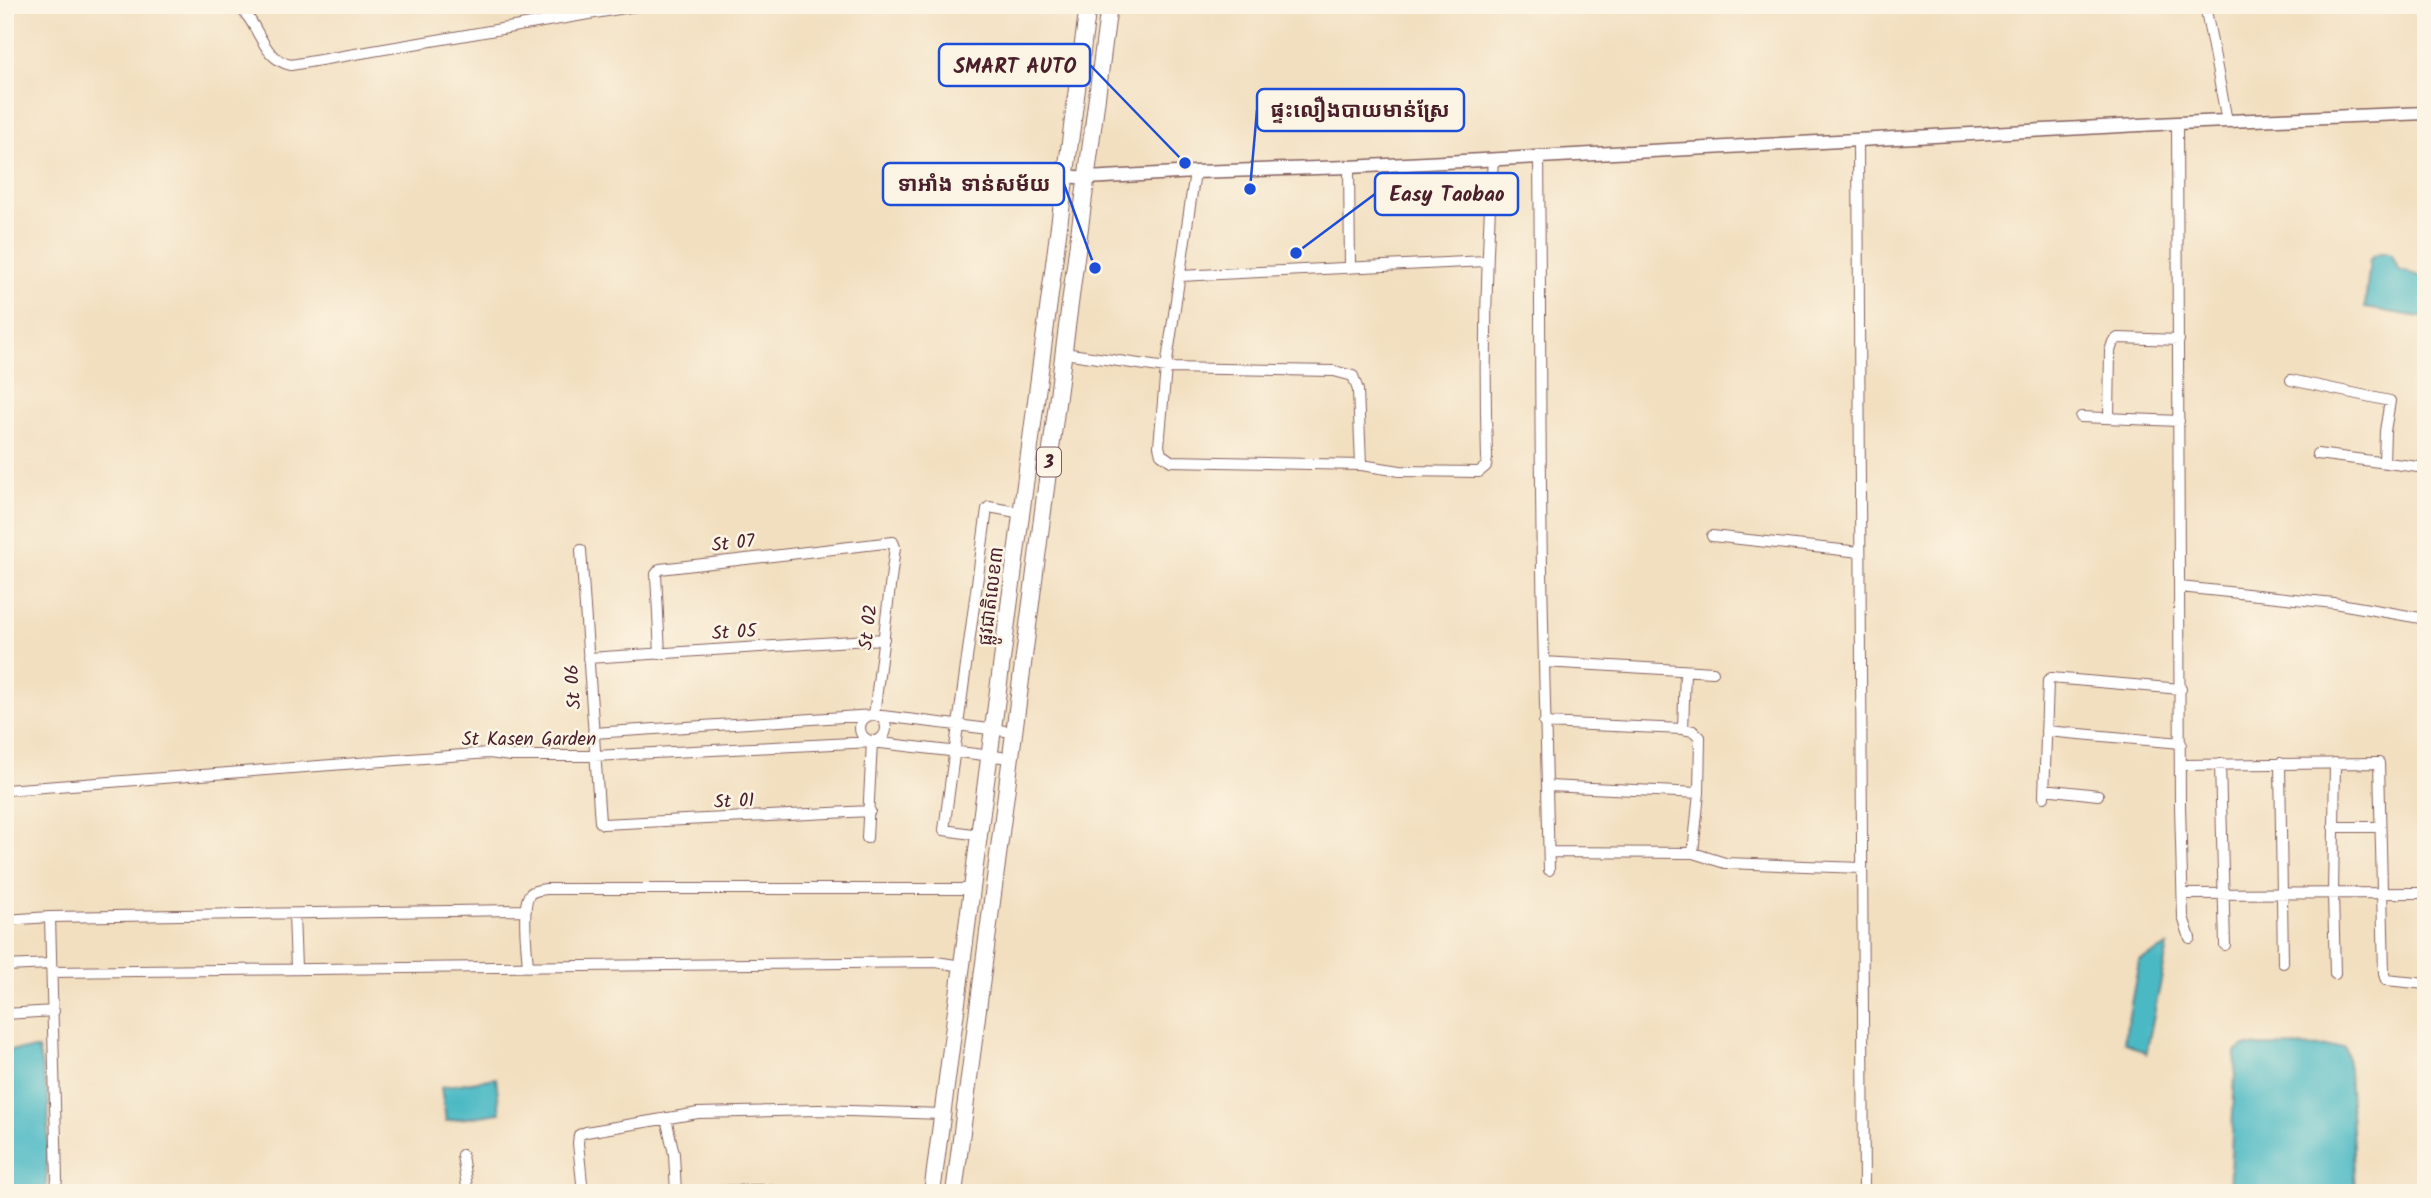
<svg xmlns="http://www.w3.org/2000/svg" width="2431" height="1198" font-family="Kalam,'Noto Sans Khmer',sans-serif">
  <rect width="100%" height="100%" fill="#fcf5e5"/>
  <filter id="ink" filterUnits="userSpaceOnUse"><feTurbulence type="fractalNoise" baseFrequency=".0143" numOctaves="2"/><feDisplacementMap in="SourceGraphic" scale="14" xChannelSelector="R" yChannelSelector="G"/><feConvolveMatrix kernelMatrix="1 2 1 2 8 2 1 2 1" color-interpolation-filters="sRGB"/></filter>
  <filter id="wash" filterUnits="userSpaceOnUse"><feTurbulence type="fractalNoise" baseFrequency=".00686" numOctaves="4" result="noise"/><feDisplacementMap in="SourceGraphic" scale="28" xChannelSelector="R" yChannelSelector="G"/><feGaussianBlur stdDeviation="1.57" result="paint"/><feColorMatrix in="noise" values="0 0 0 0 0 0 0 0 0 0 0 0 0 0 0 0 0 1.4 0 .05"/><feComposite in="paint" operator="in"/></filter>
  <g filter="url(#wash)">
    <rect width="100%" height="100%" fill="#f2dfc0"/>
    <path fill="#4bb9c4" stroke="#4a6c78" stroke-width="2" d="M2384 252 2392 254 2399 270 2426 278V318L2365 308 2370 259 2374 255Z
      M2168 946 2146 1054 2124 1042 2139 961Z
      M2244 1046 2345 1047 2349 1069 2355 1193H2229L2236 1052Z
      M38 1049 49 1103 46 1190 45 1193H5V1050Z
      M496 1078 500 1113 446 1121 441 1087Z"/>
  </g>
  <g filter="url(#ink)">
    <g fill="none" stroke-linecap="round" stroke-linejoin="round">
      <g stroke="#85625f" stroke-width="12">
        <path id="minor" d="M237 5C260 23 261 59 291 65L642 5
          M2205 5 2227 121
          M2177 123 2180 806 2183 917 2190 938
          M1858 140 1864 1193
          M1539 157C1541 325 1539 494 1544 662
          M1349 167 1350 268
          M1195 172 1166 368 1159 446 1161 454 1171 461 1361 465 1400 471 1479 472 1486 466 1487 458C1484 358 1486 259 1493 159
          M1180 276 1486 261
          M1064 353 1166 368 1334 371 1353 376 1358 390 1361 465
          M2291 380 2390 401 2385 431 2384 462
          M2081 417 2179 421
          M2109 418 2110 351 2113 342 2118 338 2179 340
          M2317 454 2426 468
          M1712 536 1860 552
          M581 550 600 822 603 824 870 811
          M2180 587 2334 603 2426 619
          M660 654 656 574 660 569 893 542 895 547 874 715
          M588 658 884 639
          M860 728a13 13 0 1 1 26 0a13 13 0 1 1-26 0Z
          M1544 723 1683 729 1693 731 1700 737 1699 793 1693 853
          M1683 729 1685 671
          M2046 731 2181 743
          M593 733 874 715 1014 732
          M2280 763 2283 963
          M2335 763 2333 894 2335 974
          M2220 764 2225 945
          M2182 765 2379 763 2384 974 2386 980 2426 984
          M1548 786 1699 793
          M2044 789 2098 795
          M5 790 489 753 511 756H594L872 742 1010 758
          M2044 797 2048 681 2051 678 2181 689
          M2333 827H2380
          M979 835 944 830 987 509 989 507 1022 513
          M867 838 872 742
          M1549 852 1693 853 1725 863 1862 868
          M1549 870 1544 662 1713 672
          M2183 894 2426 893
          M294 914 296 968
          M50 917 57 1179 55 1193
          M5 920 50 917 526 910
          M5 966 51 964
          M528 966C527 951 521 905 530 894 534 890 540 890 546 889H972
          M52 972 936 962 962 966
          M5 1014 54 1011
          M666 1118 674 1154 676 1193
          M462 1155 468 1193
          M676 1192 761 1190 801 1193
          M583 1193 578 1143 579 1135 586 1132 698 1113 819 1110 943 1114"/>
      </g>
      <g stroke="#85625f" stroke-width="15">
        <path id="tertiary" d="M1066 176 1087 178 1195 172 1349 167 2177 123 2426 113"/>
      </g>
      <g stroke="#85625f" stroke-width="18">
        <path id="trunk" d="M932 1193 1088 5
          M954 1193 1109 5"/>
      </g>
      <use href="#minor" stroke="#fff" stroke-width="10"/>
      <use href="#tertiary" stroke="#fff" stroke-width="12"/>
      <use href="#trunk" stroke="#fff" stroke-width="16"/>
    </g>
  </g>
  <g text-anchor="middle" stroke-width="5" stroke-linejoin="round" paint-order="stroke">
    <rect fill="#fcf5e5" stroke="#7f5f63" stroke-width="2" x="1037" y="447.5" width="24" height="29" rx="5"/>
    <g font-size="18" font-weight="bold" fill="#4a1f2b">
      <text x="1049" y="468">3</text>
    </g>
    <g font-size="19" fill="#4a1f2b" stroke="#fcf5e5">
      <text transform="translate(733 542) rotate(-6)" y="7">St 07</text>
      <text transform="translate(990 596) rotate(-83)" y="7">ផ្លូវជាតិលេខ៣</text>
      <text transform="translate(867 627) rotate(-83)" y="7">St 02</text>
      <text transform="translate(734 631) rotate(-4)" y="7">St 05</text>
      <text transform="translate(572 687) rotate(-94)" y="7">St 06</text>
      <text x="529" y="745">St Kasen Garden</text>
      <text transform="translate(734 800) rotate(-3)" y="7">St 01</text>
    </g>
  </g>
  <path fill="none" stroke="#1d4ed8" stroke-width="2.5" d="M1185 163L1090 65M1250 189L1257 110M1095 268L1064 184M1296 253L1375 194"/>
  <g fill="#1d4ed8" stroke="#fcf5e5" stroke-width="2.5">
    <circle cx="1185" cy="163" r="7"/>
    <circle cx="1250" cy="189" r="7"/>
    <circle cx="1095" cy="268" r="7"/>
    <circle cx="1296" cy="253" r="7"/>
  </g>
  <g fill="#fcf5e5" stroke="#1d4ed8" stroke-width="2.5">
    <rect x="939" y="44" width="151" height="42" rx="7"/>
    <rect x="1257" y="89" width="207" height="42" rx="7"/>
    <rect x="883" y="163" width="181" height="42" rx="7"/>
    <rect x="1375" y="173" width="143" height="42" rx="7"/>
  </g>
  <g font-size="21" text-anchor="middle" font-weight="bold" fill="#4a1f2b">
    <text x="1015" y="73">SMART AUTO</text>
    <text x="1360" y="117">ផ្ទះលឿងបាយមាន់ស្រែ</text>
    <text x="974" y="191">ទាអាំង ទាន់សម័យ</text>
    <text x="1447" y="201">Easy Taobao</text>
  </g>
  <rect width="2431" height="1198" fill="none" stroke="#fcf5e5" stroke-width="28"/>
</svg>
